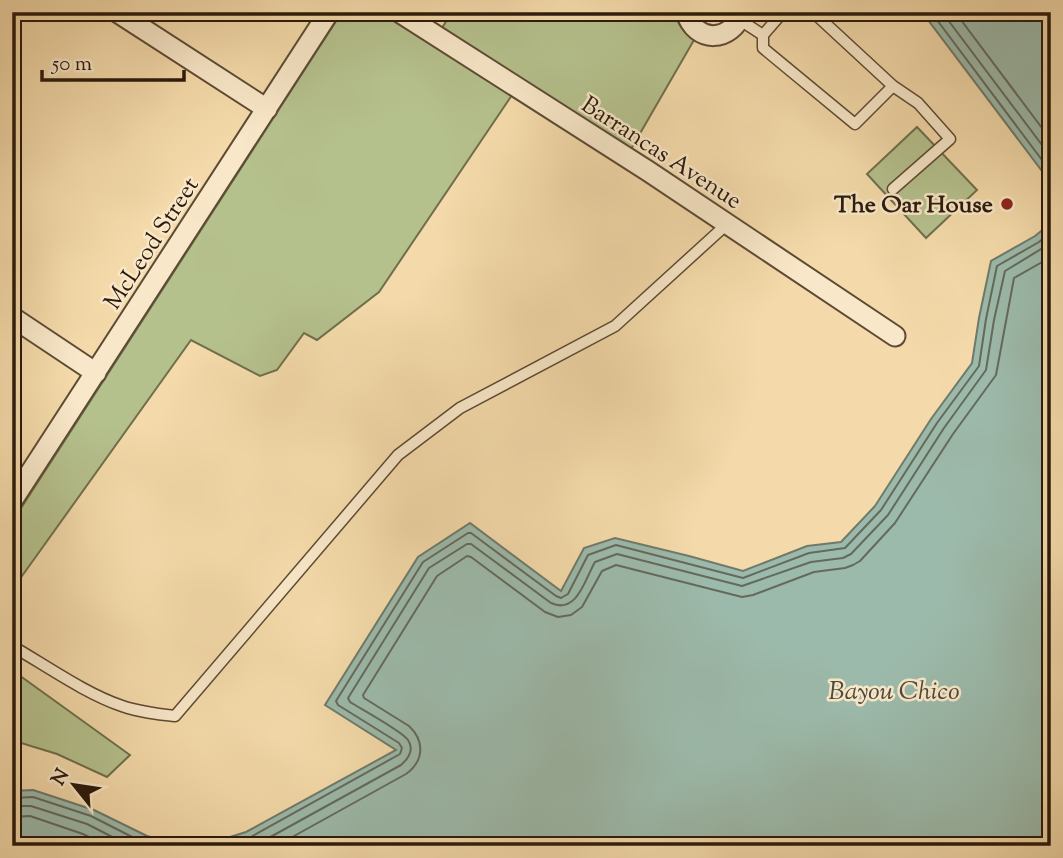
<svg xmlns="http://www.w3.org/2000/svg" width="1063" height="858" font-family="'Sorts Mill Goudy',serif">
  <rect width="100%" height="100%" fill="#f4daaa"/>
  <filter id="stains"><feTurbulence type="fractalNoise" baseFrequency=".00286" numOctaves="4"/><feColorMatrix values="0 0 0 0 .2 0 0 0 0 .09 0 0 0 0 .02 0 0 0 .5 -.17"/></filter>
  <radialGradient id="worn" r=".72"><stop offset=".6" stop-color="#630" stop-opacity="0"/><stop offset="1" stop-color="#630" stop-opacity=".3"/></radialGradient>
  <path fill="#b5c18d" stroke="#706e4c" stroke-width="2" d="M342 12H382L512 95 379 292 317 340 304 333 277 370 260 376 191 340 12 590V522Z
    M452 12H675C677 25 685 32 694 40L631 149 442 28Z
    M917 127 977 190 926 238 867 174Z
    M12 670 130 755 107 777 57 754 21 743 12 728Z"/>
  <path fill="#9cbaab" stroke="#6f7a6b" stroke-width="2" d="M922 12H1051V183Z
    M1051 223V846H201L246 832 396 750 325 705 418 557 470 523 561 591 584 548 615 538 689 556 743 571 807 546 841 542 875 506 931 419 972 363 979 318 991 261 1035 236Z
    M33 790 94 810 147 836 181 846H12V791Z"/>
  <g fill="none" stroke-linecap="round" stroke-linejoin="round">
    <path stroke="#646a5c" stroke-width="2" d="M931 12 1051 172
      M942 12 1051 157
      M955 12 1051 140
      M12 798 33 797 91 816 144 843 155 846
      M12 806H31L87 824 130 846
      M12 817 30 816 83 834 107 846
      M225 846 249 838 400 754 402 748 399 743 338 705 336 701 423 562 468 533H471L556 596 561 598 568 594 588 555 616 545 743 578 809 553 845 548 881 510 937 423 979 366 986 319 997 266 1039 242 1051 232
      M254 846 401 765C409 758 414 749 408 740 402 731 361 709 350 702L348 698 429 568 467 544H471L551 603C577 615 585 579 595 562L617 554 742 586 811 562 843 558 851 554 888 515 944 428 986 370 994 320 1005 271 1051 243
      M276 846 406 774C424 761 425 741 409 726L364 698 363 695 437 576 467 556 471 557 545 612 558 617 571 615 582 607 602 571 616 565 742 597 753 595 814 572 845 568 853 565 860 561 895 523 953 434 996 375 1014 278 1051 257"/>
    <g stroke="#5d4a34" stroke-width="13">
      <path id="lane" d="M813 12 893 86 918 103 950 139 893 189
        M740 20 763 35 783 12
        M763 35V48L855 124 893 86
        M12 646C45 665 86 694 122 706 139 712 157 714 175 716L398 455 460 408 615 326 727 224"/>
    </g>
    <g stroke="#5d4a34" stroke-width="23">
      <path id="street" d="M117 12 267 109
        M399 12 648 171 895 336
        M686 12C695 44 732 43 742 12
        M12 317 96 373
        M12 501 329 12"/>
    </g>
    <use href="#lane" stroke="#f8e7c8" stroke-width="10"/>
    <use href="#street" stroke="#f8e7c8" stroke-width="19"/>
  </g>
  <circle fill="#8f2418" stroke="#f8e7c8" stroke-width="2.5" cx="1007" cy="204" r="7"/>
  <g text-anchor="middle" stroke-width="5" stroke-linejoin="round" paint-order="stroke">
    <g font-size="24" fill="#2b1a0c" stroke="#f8e7c8">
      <text transform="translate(662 152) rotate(33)" y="8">Barrancas Avenue</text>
      <text transform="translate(151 243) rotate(-57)" y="8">McLeod Street</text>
    </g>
    <g font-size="24" font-weight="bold" fill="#2b1a0c" stroke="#f8e7c8" text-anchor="end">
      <text x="993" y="212">The Oar House</text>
    </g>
    <g font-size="26" font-style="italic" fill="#4d4a3c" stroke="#f8e7c8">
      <text x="894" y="699">Bayou Chico</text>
    </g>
  </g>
  <rect width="1063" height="858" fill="none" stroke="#f4daaa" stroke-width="42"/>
  <rect x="14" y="14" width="1035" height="830" fill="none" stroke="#2b1a0c" stroke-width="3.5"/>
  <rect x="21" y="21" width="1021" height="816" fill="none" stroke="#2b1a0c" stroke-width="2"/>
  <g transform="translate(74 785) rotate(300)" stroke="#f8e7c8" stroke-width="5" paint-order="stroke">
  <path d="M0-5L12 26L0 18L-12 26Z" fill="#2b1a0c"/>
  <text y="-10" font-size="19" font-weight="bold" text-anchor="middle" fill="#2b1a0c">N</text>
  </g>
  <path d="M42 70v10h142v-10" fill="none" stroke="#2b1a0c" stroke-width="3.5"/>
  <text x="52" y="70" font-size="21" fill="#2b1a0c" stroke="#f8e7c8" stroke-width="5" paint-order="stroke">50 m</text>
  <rect width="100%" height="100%" filter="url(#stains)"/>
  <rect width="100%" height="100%" fill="url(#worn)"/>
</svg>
